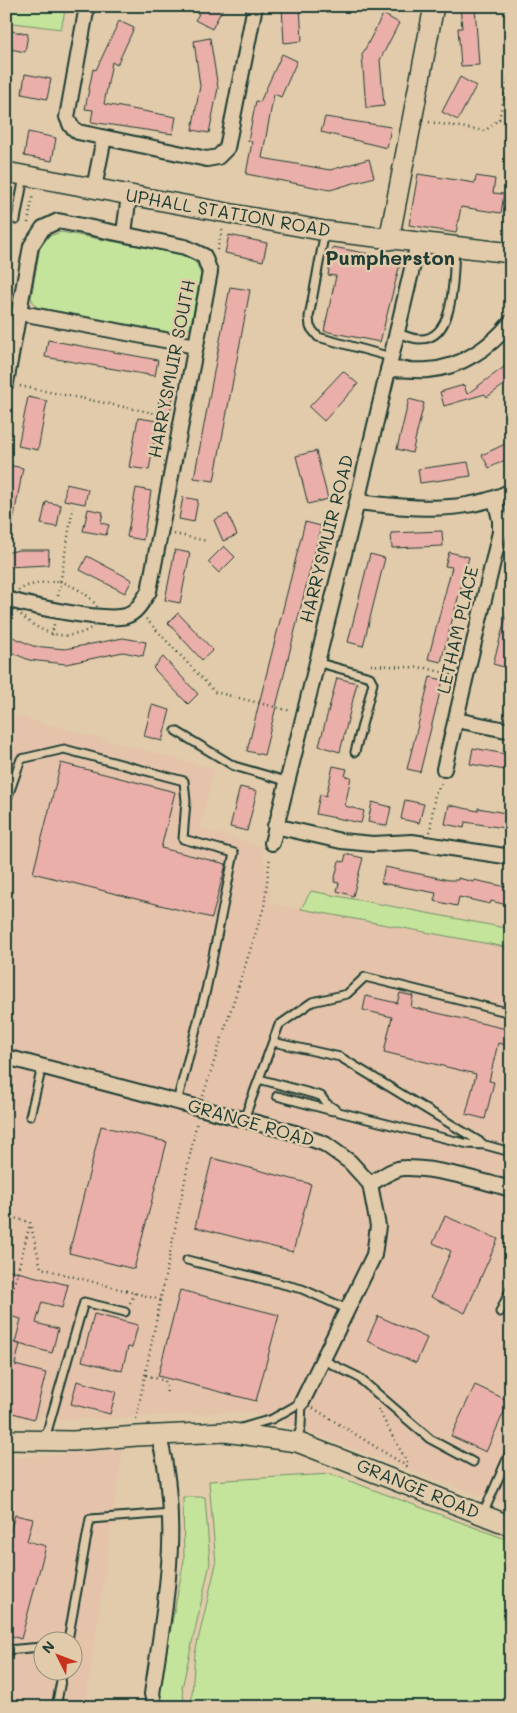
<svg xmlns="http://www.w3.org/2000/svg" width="517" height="1713" font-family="Mali,sans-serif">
  <rect width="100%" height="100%" fill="#e1cbaa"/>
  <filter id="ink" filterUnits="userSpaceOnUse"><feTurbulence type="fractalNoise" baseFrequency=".02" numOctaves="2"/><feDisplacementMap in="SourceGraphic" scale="10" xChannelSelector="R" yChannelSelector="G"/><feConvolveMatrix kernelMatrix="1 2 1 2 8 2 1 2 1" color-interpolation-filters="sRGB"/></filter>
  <g filter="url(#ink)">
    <path fill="#e4c3aa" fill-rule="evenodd" d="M6 713 214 769 200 829 262 846 271 904 511 944V1507L251 1411 102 1419 6 1418Z
      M123 1449 85 1707H6V1458ZM42 1640H72V1670H42Z"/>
    <path fill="#c4e39b" stroke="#729068" d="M6 6H66L61 29 6 22Z
      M61 232 187 255 197 264 201 275 190 328 180 334 36 307 31 298 40 247 49 236Z
      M311 891 511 929V948L301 909Z
      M331 1474 511 1541V1707H191L195 1653 216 1564 209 1481Z
      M183 1497H205L210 1563 182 1688 185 1707H161L158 1695 184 1560Z"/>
    <path fill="#eaafa9" stroke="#1f3d34" d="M184 6H224L212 29 195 20 199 14Z
      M282 6H300L302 41 284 43Z
      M460 6H475L479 65 461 66 458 28H462Z
      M383 14 399 23 380 60 384 106 366 108 362 55Z
      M119 21 134 28 117 65 112 62 104 104 176 117 173 134 91 122 93 110 85 109 93 69 96 70Z
      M6 30 28 34 25 52 6 48Z
      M210 38 218 88 209 133 192 130 200 86 194 41Z
      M282 54 297 61 281 97 274 94 262 158 330 170 369 159 374 177 330 190 246 174 252 142 248 141 256 101 260 102Z
      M25 74 51 79 47 99 22 94Z
      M460 77 476 86 458 120 442 112Z
      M325 117 391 127 387 148 321 132Z
      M28 132 56 138 52 161 24 156Z
      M418 174 475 183 476 176 495 179 493 193 504 194 501 213 461 207 456 233 409 225Z
      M229 235 267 243 263 261 225 253Z
      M333 247 401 260 380 342 324 331 336 276 328 275Z
      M230 287 250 290 214 481 194 478Z
      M48 340 158 360 155 376 45 357Z
      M511 362V380L487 397 485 394 444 406 440 392 464 385 467 394Z
      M343 371 358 384 324 421 309 407Z
      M160 395 173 397 170 413 157 410Z
      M28 397 47 401 38 450 18 446Z
      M409 399 424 403 412 453 397 449Z
      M138 418 158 421 149 470 129 467Z
      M505 444 511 457 489 468 482 455Z
      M316 451 328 499 308 504 296 456Z
      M468 462 471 476 420 483 418 469Z
      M8 465 23 468 12 527H6Z
      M66 484 88 489 85 504 64 500Z
      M136 488 151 491 143 540 127 537Z
      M183 497 198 500 194 522 179 519Z
      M46 502 61 505 57 527 41 524Z
      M88 509 103 512 101 523 109 525 106 535 83 531Z
      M228 514 237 535 223 541 214 520Z
      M305 522 321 526 264 755 247 751Z
      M442 531 443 546 392 548 391 533Z
      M224 546 235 557 219 573 208 562Z
      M19 550H49L48 565 6 567V553Z
      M175 550 190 553 180 603 165 600Z
      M449 552 469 557 441 662 428 659 452 567 445 566Z
      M370 554 385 558 363 646 348 642Z
      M87 556 132 580 125 593 80 570Z
      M178 613 213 650 202 660 168 623Z
      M507 613 511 614V656L507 668 493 664Z
      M6 634 33 646 65 649 123 638 146 642 143 656 123 652 66 664 29 660 6 650Z
      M163 657 198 694 188 704 153 668Z
      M430 677 443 680 420 772 407 769Z
      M337 678 357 683 340 752 319 746Z
      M152 705 170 710 162 741 144 736Z
      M473 748 511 755V771L470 764Z
      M61 763 175 792 161 848 226 864 212 918 33 873Z
      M333 766 347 769 345 776 351 777 345 806 364 811 361 823 316 814 320 794 326 796Z
      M240 787 257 791 247 831 230 827Z
      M405 800 424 804 419 823 401 819Z
      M372 802 391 807 387 826 368 822Z
      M449 805 478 811V808L511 814V829L465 822 464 828 445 824Z
      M346 854 363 858 353 896 337 891 339 883 334 882 339 861 344 862Z
      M385 867 449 880H458V878L474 882V880L511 888V906L491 901 490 904 459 897 457 906 434 901 436 893 381 883Z
      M400 993 413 996 411 1007 511 1030V1046L498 1043 489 1081 494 1082 485 1119 466 1114 476 1074 384 1052 392 1017 363 1010 366 996 397 1003Z
      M101 1126 167 1142 134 1269 69 1253Z
      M212 1158 311 1184 293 1252 195 1227Z
      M445 1216 498 1239 465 1313 431 1297 451 1251 433 1243Z
      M6 1269 68 1285 62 1308 42 1302 36 1323 58 1329 52 1353 15 1343 21 1319 6 1315Z
      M180 1290 279 1315 256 1401 158 1376Z
      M94 1314 138 1325 132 1348 128 1347 122 1371 82 1361Z
      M378 1316 427 1338 416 1363 367 1341Z
      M6 1341 20 1344 15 1365 46 1373 34 1419 6 1411Z
      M77 1381 116 1392 110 1414 71 1404Z
      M475 1385 509 1401 486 1452 451 1436Z
      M15 1515 33 1519 27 1541 46 1546 21 1639 6 1634V1531L10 1532Z"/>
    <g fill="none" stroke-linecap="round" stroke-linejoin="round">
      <g stroke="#1f3d34" stroke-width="11">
        <path id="lane" d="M16 220 24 176
          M325 231 309 317 310 327 318 337 391 357
          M397 333C404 335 412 339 419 339 457 341 453 271 455 247
          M316 662 370 677 373 683 355 752
          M176 731 234 766 286 781
          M6 802 21 759 64 749 184 781 186 801 183 839 234 853 206 990 177 1102
          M273 1042 340 1057 482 1143
          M259 1079 321 1096 326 1103 339 1112 468 1144 485 1145 511 1152
          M277 1096 333 1111
          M30 1116 42 1067
          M244 1119 279 1025 312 1002 347 994 365 977 511 1013
          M187 1260 302 1289 347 1309
          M500 1312 511 1288
          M323 1360 358 1377 430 1439 473 1462
          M241 1428 272 1419 302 1402
          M45 1439 84 1302 125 1312
          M297 1441 301 1426 302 1402
          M483 1514 511 1450
          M68 1640 90 1519 171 1513
          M6 1650 42 1647
          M56 1707 63 1670"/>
      </g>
      <g stroke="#1f3d34" stroke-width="18">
        <path id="street" d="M87 6 67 117 71 126 78 132 207 159 218 157 227 148 255 6
          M94 188 104 138
          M124 233 129 195
          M21 313 196 346
          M388 369C401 369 415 371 428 370 460 368 491 347 511 322
          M6 383 31 246 43 228 58 221 185 247 204 256 210 272 149 591C143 600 137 613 126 616 102 622 31 606 6 599
          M357 502C406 508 465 515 511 491
          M456 720 511 731
          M444 769 500 532V520L495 499
          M275 826 341 841 373 844 412 842 511 857
          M272 843 357 502 418 243
          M6 1057 295 1133 325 1144 350 1162 370 1184 378 1226 374 1255 302 1402
          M370 1184C381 1178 393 1168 405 1168 434 1167 482 1181 511 1189
          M155 1707 152 1694C165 1605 182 1525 159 1436"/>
      </g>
      <g stroke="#1f3d34" stroke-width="22">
        <path id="secondary" d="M6 172 325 231 511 253
          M389 240 434 6
          M6 1440 73 1441 137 1436 225 1432 297 1442 511 1526"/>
      </g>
      <path stroke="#1f3d34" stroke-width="2.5" stroke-dasharray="1 4" stroke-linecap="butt" d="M499 119 511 118
        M429 122 485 131 499 119 511 67
        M28 223 33 194
        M217 250 223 227
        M20 386 169 416
        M174 534 207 541
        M60 581C80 589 94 597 103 617 74 652 29 632 8 599 22 583 40 583 60 581Z
        M58 596 73 507
        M146 619 215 692 291 711
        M52 635 54 624
        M371 665 426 668 452 675
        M430 832 435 793 442 783
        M203 1096 264 907 270 857
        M6 1216 30 1222 41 1268 161 1300
        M130 1303 135 1293
        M6 1315 30 1224
        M146 1375 165 1381 167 1393
        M313 1408 408 1467
        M378 1409 409 1466
        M136 1419 197 1121"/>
      <use href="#lane" stroke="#e1cbaa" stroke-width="7"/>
      <use href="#street" stroke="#e1cbaa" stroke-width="14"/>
      <use href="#secondary" stroke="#e1cbaa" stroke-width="19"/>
    </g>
  </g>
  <g text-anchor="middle" stroke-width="5" stroke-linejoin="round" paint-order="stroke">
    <g font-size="18" fill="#1f3d34" stroke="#e1cbaa">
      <text transform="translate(228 213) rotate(10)" y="6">UPHALL STATION ROAD</text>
      <text transform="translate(172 369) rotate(-79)" y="6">HARRYSMUIR SOUTH</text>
      <text transform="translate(327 539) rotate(-76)" y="6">HARRYSMUIR ROAD</text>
      <text transform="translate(458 630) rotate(-77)" y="6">LETHAM PLACE</text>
      <text transform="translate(251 1123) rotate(16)" y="6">GRANGE ROAD</text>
      <text transform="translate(418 1489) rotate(22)" y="6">GRANGE ROAD</text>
    </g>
    <g font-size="20" font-weight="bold" fill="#1f3d34" stroke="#e1cbaa">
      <text x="390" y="265">Pumpherston</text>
    </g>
  </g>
  <rect width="517" height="1713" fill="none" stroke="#e1cbaa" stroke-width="25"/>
  <rect x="12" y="12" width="492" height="1688" fill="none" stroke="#1f3d34" stroke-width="2" filter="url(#ink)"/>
  <g transform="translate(58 1656) rotate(312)"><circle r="24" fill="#e1cbaa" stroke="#93927b"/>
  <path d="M0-4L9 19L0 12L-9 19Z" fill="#c8321e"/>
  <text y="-8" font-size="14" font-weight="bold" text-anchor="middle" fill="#1f3d34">N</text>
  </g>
</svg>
